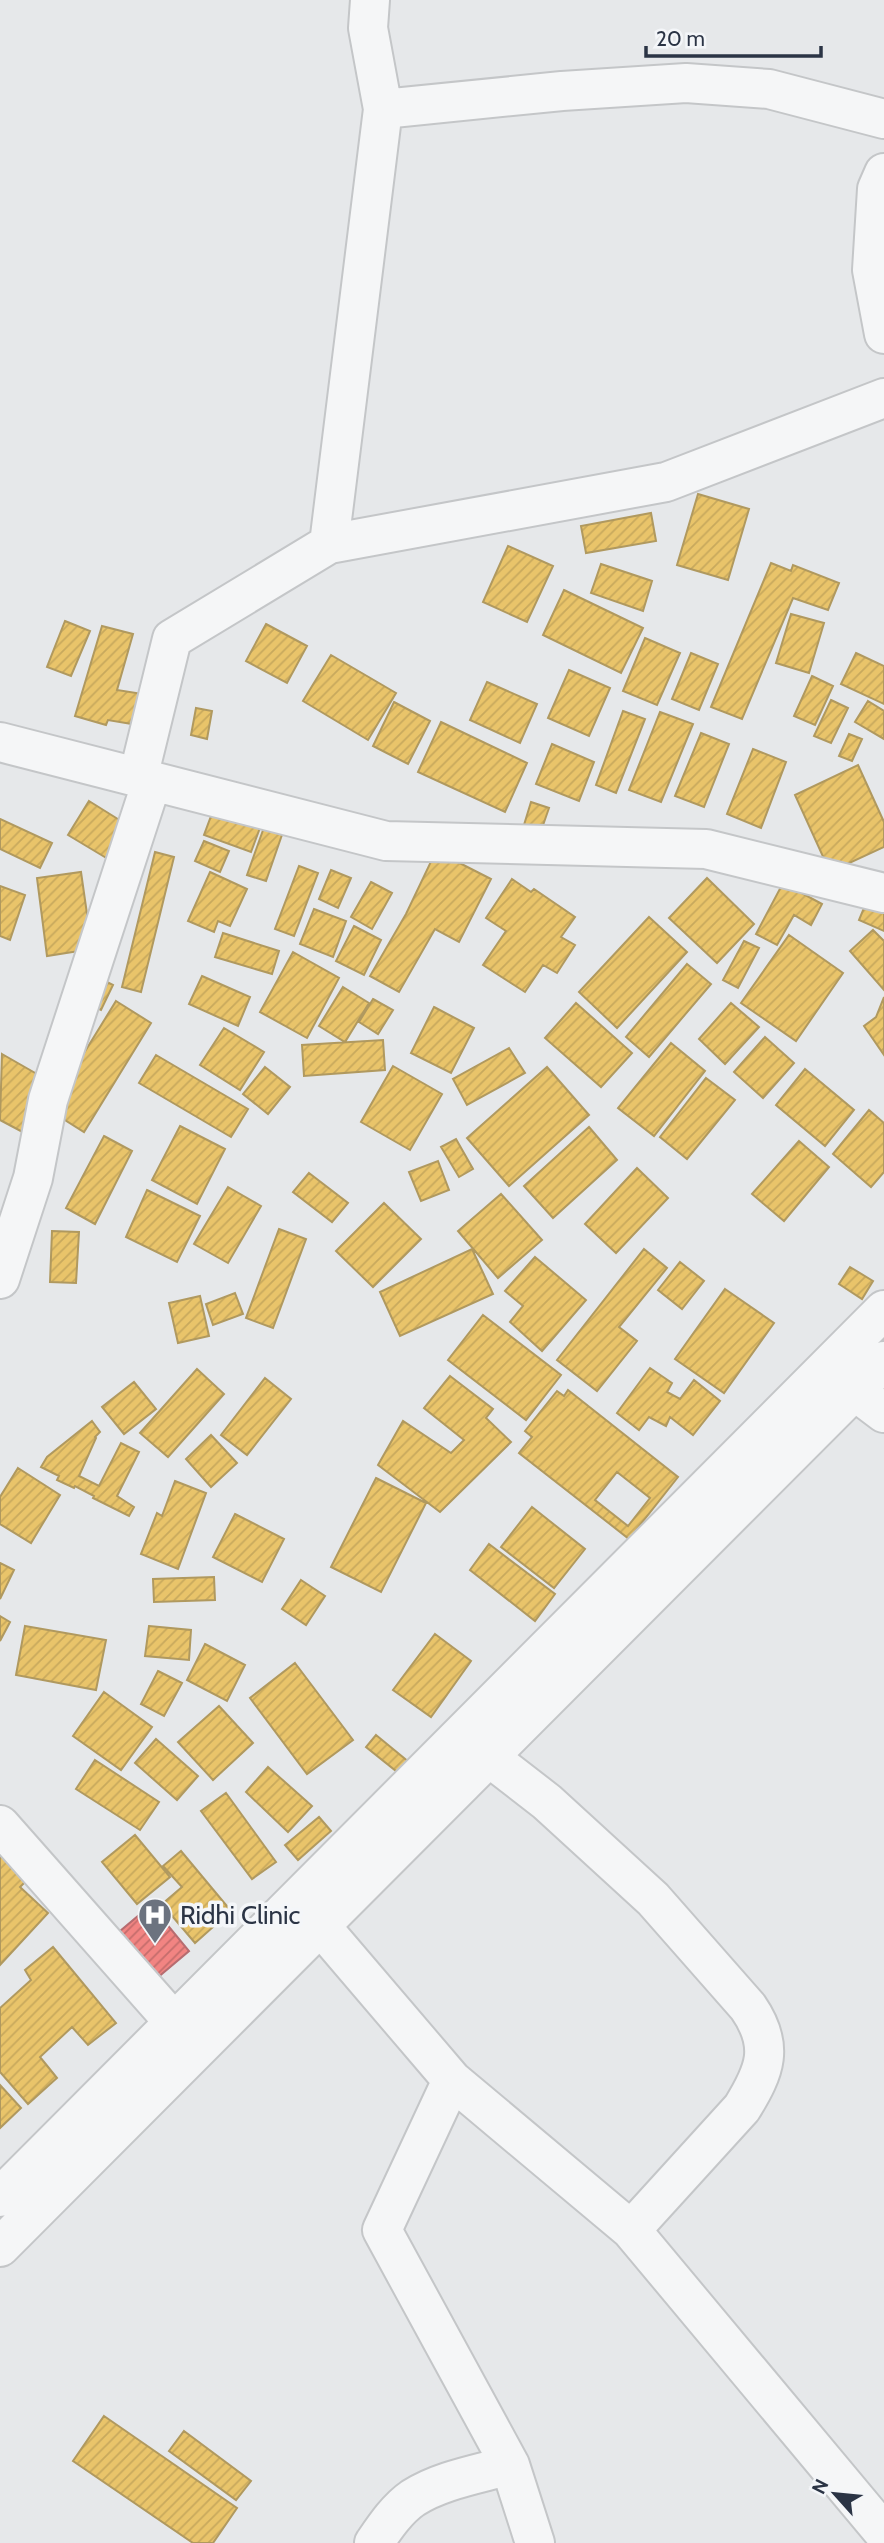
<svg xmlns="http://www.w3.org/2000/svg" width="884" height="2543" font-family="Cabin,sans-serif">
  <defs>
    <pattern id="homes-hatch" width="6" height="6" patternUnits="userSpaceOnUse" patternTransform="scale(1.75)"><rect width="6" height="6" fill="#e9c46a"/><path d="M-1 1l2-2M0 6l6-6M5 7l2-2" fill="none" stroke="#c8a95d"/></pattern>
    <pattern id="health-hatch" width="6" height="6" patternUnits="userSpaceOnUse" patternTransform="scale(1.75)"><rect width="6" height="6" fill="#f28482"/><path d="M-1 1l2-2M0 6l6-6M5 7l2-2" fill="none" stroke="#c46d6c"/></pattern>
  </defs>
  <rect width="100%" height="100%" fill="#e6e8ea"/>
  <path fill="url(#homes-hatch)" stroke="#b0995f" stroke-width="2" fill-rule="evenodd" d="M698 494 749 509 728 580 677 565Z
    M651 513 656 541 586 553 581 526Z
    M508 546 553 566 527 622 483 602Z
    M771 563 791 571 793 565 839 583 828 610 793 598 742 719 711 707Z
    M601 564 652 581 643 611 591 593Z
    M564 590 643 628 621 673 543 635Z
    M791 614 824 623 809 673 776 663Z
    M65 621 90 631 71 676 47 667Z
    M266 624 307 646 287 683 246 661Z
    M102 626 133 634 117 690 149 695 144 726 108 720 106 725 75 716Z
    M645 638 680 653 657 705 623 691Z
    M691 653 718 664 699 710 672 699Z
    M856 653 884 666V704L841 684Z
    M331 655 396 693 368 740 303 701Z
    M569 670 610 688 589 736 548 718Z
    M812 676 833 686 815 725 794 716Z
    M487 682 537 704 520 743 470 720Z
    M831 700 848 708 831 743 814 736Z
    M868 701 884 711V739L855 722Z
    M394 702 430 721 408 764 373 746Z
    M196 708 212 711 207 739 191 735Z
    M623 711 645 719 616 793 596 785Z
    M660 712 693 724 661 802 629 790Z
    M441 722 527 763 505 812 418 772Z
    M701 733 729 744 704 807 675 796Z
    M849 734 862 739 852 761 839 756Z
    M552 744 594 762 579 801 536 784Z
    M753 749 786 762 761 828 727 814Z
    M858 765 884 822V847L830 872 795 795Z
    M217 800 264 817 251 852 204 835Z
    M89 801 129 826 108 859 68 835Z
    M531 802 549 808 541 831 524 825Z
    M0 819 52 843 40 868 0 849Z
    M267 819 285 826 266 881 247 875Z
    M204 841 229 851 220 872 195 861Z
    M436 851 491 879 459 942 435 929 399 992 370 976 406 914Z
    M155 852 174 857 141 992 122 987Z
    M299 866 318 873 294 936 275 929Z
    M331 870 351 878 338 908 319 899Z
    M81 872 92 949 47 956 37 878Z
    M210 872 247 889 230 926 218 921 214 932 188 921Z
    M707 878 754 924 717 963 669 918Z
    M512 879 531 892 534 889 575 917 561 937 575 945 557 973 543 965 525 992 483 965 506 931 486 918Z
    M371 882 392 893 372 929 351 917Z
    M783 883 822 904 811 925 794 915 777 945 756 934Z
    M0 886 25 895 10 940 0 936Z
    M866 903 884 911V931L859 920Z
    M314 909 346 921 333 957 300 944Z
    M649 917 687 952 617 1028 579 992Z
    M354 926 381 940 364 975 336 961Z
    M873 930 884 941V990L850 951Z
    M223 933 279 951 272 974 215 957Z
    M789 935 843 973 796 1041 741 1003Z
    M744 941 759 948 738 988 723 980Z
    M293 952 339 978 307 1038 260 1012Z
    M687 964 711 984 649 1057 626 1037Z
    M202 976 250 997 238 1026 189 1004Z
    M97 977 113 985 101 1010 86 1003Z
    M343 987 369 1003 345 1042 319 1026Z
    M884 997V1055L864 1026 876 1017Z
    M373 999 393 1010 378 1034 359 1022Z
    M116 1001 151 1023 84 1132 49 1110Z
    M576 1003 632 1053 601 1087 545 1038Z
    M731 1003 759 1027 725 1064 699 1039Z
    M434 1007 474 1028 451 1073 411 1053Z
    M224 1028 264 1052 240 1090 200 1065Z
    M765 1037 794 1063 763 1098 734 1072Z
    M383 1040 385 1070 304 1076 302 1045Z
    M671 1043 705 1071 654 1136 618 1108Z
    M509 1048 525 1073 467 1105 453 1079Z
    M2 1054 49 1081 32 1137 0 1120Z
    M156 1055 248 1109 231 1137 139 1083Z
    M393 1066 442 1094 410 1150 361 1122Z
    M265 1067 290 1087 268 1114 243 1094Z
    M547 1067 589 1115 509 1186 467 1138Z
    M805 1069 854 1110 825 1146 776 1105Z
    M706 1078 735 1100 687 1159 660 1137Z
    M869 1110 884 1123V1172L871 1187 833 1154Z
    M180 1126 225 1149 197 1204 152 1180Z
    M589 1127 617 1160 553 1218 524 1186Z
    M104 1136 132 1151 95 1224 66 1208Z
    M456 1139 473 1169 459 1177 441 1147Z
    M799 1141 829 1167 784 1221 752 1194Z
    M438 1161 449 1190 421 1201 409 1172Z
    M637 1168 668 1198 616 1253 585 1224Z
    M309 1173 348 1203 332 1222 293 1192Z
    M228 1187 261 1206 228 1263 194 1244Z
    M147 1190 200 1216 177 1262 126 1237Z
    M501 1194 542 1240 498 1278 458 1231Z
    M384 1203 421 1239 373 1287 336 1251Z
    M279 1229 306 1239 273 1328 246 1318Z
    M52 1231 79 1232 76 1283 50 1282Z
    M472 1249 493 1294 400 1336 380 1292Z
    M644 1249 667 1268 619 1327 637 1341 597 1391 557 1360Z
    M535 1257 586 1300 542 1351 510 1322 523 1306 505 1291Z
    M680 1262 704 1281 682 1309 658 1290Z
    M850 1267 873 1281 862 1299 839 1284Z
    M725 1289 774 1323 724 1393 675 1359Z
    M235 1293 243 1314 213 1325 206 1304Z
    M200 1296 209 1336 178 1343 169 1303Z
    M483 1315 561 1375 526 1420 448 1360Z
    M650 1368 672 1383 667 1392 680 1399 694 1380 720 1401 693 1435 670 1417 666 1426 649 1417 639 1430 617 1413Z
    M197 1369 224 1394 168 1457 140 1433Z
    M450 1376 493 1409 486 1418 511 1442 440 1512 378 1465 403 1421 451 1453 464 1440 424 1408Z
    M265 1378 291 1399 247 1455 221 1435Z
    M134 1382 156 1409 124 1434 102 1407Z
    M568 1390 678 1477 629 1539 519 1453 532 1437 525 1431 557 1391 564 1396ZM617 1472 650 1498 628 1526 595 1500Z
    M92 1421 100 1432 95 1437 96 1438 79 1476 99 1486 121 1443 139 1452 117 1496 134 1507 129 1516 93 1498 94 1496 75 1486 74 1488 57 1480 59 1476 41 1467 47 1457Z
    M211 1435 237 1463 211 1487 186 1459Z
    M18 1468 60 1495 31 1543 0 1524V1497Z
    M376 1478 426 1503 381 1592 331 1567Z
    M175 1481 206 1493 178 1569 141 1554 157 1513 162 1516Z
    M532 1507 585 1549 554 1588 501 1547Z
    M235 1514 284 1539 262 1582 213 1557Z
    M489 1544 555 1594 535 1621 470 1570Z
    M0 1563 14 1570 0 1599Z
    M214 1577 215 1600 154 1602 153 1579Z
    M301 1580 325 1596 306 1625 282 1609Z
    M0 1616 10 1622 0 1641Z
    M25 1626 106 1640 96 1690 16 1675Z
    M149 1626 191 1630 189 1660 145 1656Z
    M435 1634 471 1661 431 1717 393 1690Z
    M205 1644 245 1665 227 1701 187 1680Z
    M295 1663 353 1740 307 1774 250 1698Z
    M158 1671 182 1683 164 1716 141 1704Z
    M104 1692 152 1727 121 1770 73 1736Z
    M219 1706 253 1743 213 1780 178 1742Z
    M376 1735 410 1763 401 1775 366 1747Z
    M156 1739 198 1776 177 1800 135 1763Z
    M95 1760 159 1802 140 1830 76 1789Z
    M268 1767 312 1806 288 1832 246 1792Z
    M226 1793 276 1862 252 1879 201 1811Z
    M319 1817 331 1831 298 1860 285 1845Z
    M135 1835 170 1877 137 1904 102 1862Z
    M181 1851 231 1911 195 1943 162 1904 182 1887 163 1866Z
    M0 1852 29 1878 20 1887 48 1913 0 1965Z
    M53 1947 116 2023 88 2045 72 2027 40 2057 57 2078 28 2104 0 2072V2008L31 1980 25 1970Z
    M0 2085 21 2108 0 2128Z
    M104 2416 237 2508 213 2543H193L73 2461Z
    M184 2431 251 2481 236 2500 169 2451Z"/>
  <path fill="url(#health-hatch)" stroke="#b66c70" stroke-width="2" d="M151 1905 189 1951 157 1978 119 1932Z"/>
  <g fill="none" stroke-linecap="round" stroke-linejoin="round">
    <g stroke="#c4c6c8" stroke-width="42">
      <path id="minor" d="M383 109 562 91 686 83 769 89 884 119
        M884 173 877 189 872 270 884 334
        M329 544 383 109 368 28 370 0
        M0 742 386 841 706 849 884 893
        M138 778 172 639 329 544 666 482 884 398
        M0 1279 33 1178 48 1100 152 781
        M827 1370 884 1413
        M489 1757 547 1802 653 1899 748 2007C775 2046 765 2071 742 2108L631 2230
        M0 1825 174 2022
        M300 1902 452 2080 631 2230 884 2533
        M452 2080 382 2230 510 2465 535 2543
        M374 2543C385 2527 397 2509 413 2498 441 2480 479 2474 510 2465"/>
    </g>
    <g stroke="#c4c6c8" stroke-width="42">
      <path id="tertiary" d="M0 2197 884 1310
        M0 2247 884 1361"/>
    </g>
    <use href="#minor" stroke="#f5f6f7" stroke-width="38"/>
    <use href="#tertiary" stroke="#f5f6f7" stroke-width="38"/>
  </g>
  <defs>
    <g id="hospital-pin" transform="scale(1.75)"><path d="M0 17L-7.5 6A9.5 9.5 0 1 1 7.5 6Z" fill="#6c737f" stroke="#f4f6f9"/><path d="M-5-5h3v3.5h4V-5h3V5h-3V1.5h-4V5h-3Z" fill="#fff"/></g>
  </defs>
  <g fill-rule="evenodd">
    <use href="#hospital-pin" x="155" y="1915"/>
  </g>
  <g text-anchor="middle" stroke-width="7" stroke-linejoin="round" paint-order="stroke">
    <g font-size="26" fill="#2b3445" stroke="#f4f6f9" text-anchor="start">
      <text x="180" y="1924">Ridhi Clinic</text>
    </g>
  </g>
  <g transform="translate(835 2494) rotate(297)" stroke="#f4f6f9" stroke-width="5" paint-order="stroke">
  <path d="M0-5L12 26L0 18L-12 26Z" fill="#2b3445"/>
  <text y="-10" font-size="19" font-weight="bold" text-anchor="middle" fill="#2b3445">N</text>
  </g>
  <path d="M646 46v10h175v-10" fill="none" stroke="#2b3445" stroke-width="3.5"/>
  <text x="656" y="46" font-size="21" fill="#2b3445" stroke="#f4f6f9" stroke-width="5" paint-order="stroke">20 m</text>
</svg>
